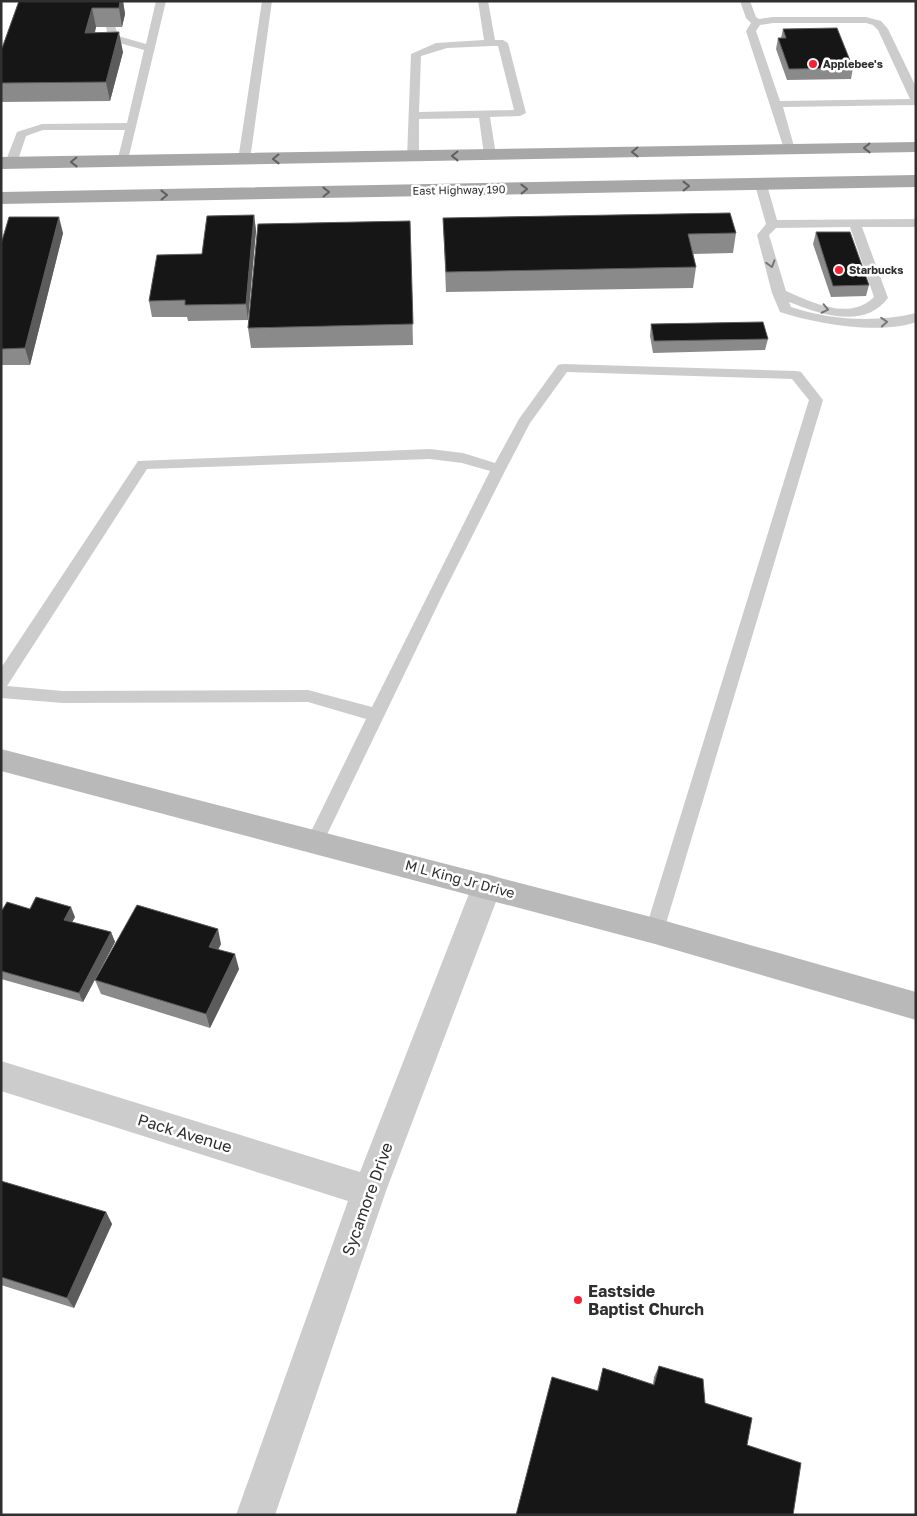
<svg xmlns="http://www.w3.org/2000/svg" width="917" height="1516" font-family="'Golos Text',sans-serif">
  <rect width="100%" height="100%" fill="#fff"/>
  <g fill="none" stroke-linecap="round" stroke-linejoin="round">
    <path fill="#ccc" fill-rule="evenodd" d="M156 1H166L127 164 123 166 117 162 125 130H43L26 136 17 163 15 166H7L5 163 17 132 42 124 127 123 144 50 109 40 106 27 107 25H115L118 36 146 44Z
      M262 1H272L250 160 244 164 238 160Z
      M478 1H488L495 40H503L508 43 526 113 520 116 490 117 496 155 490 159 484 155 479 118 419 119V157L413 161 409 159 407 157 411 54 436 43 484 40ZM492 46H498L514 110 419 112 421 56 447 48Z
      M740 1H750L756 17 759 19 773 17H866L881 21 888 29 916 87V105L783 107 795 150 793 152H785L746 31 751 23 746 18ZM773 23H866L873 25 878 30 910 99 780 101 756 31 760 25Z
      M761 181 767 185 777 220 916 219V227H862L888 298C864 330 820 314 789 302L791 307C831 320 875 323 916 313V322C879 335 817 324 780 312L772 293 757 235 766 224 755 185ZM850 227 874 297C850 321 813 303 786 291L769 235 776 228Z
      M563 364 796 371 801 372 823 400 662 937 655 939 648 937 645 931 809 400 792 379 567 372 530 423 506 469 442 596 321 847 315 850 309 847 306 842 366 719 308 702 63 703 1 698V668L138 461 430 449 463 453 495 463 519 419 558 365ZM430 459 462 463 490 471 372 707 308 690 63 691 7 686 147 469Z"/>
    <path fill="#ccc" fill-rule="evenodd" d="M487 874 497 877 502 886 386 1191 275 1515H236L348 1201 1 1091V1061L360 1172 472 886 477 877Z"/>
    <path fill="#b9b9b9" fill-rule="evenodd" d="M1 749 655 918 916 992V1020L655 944 1 771Z"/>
    <path fill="#a7a7a7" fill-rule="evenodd" d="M916 142V152L1 169V157Z
      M916 175V187L1 204V192Z"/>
  </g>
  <path fill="#8a8a8a" d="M19 1H123L125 14 122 27H96L95 33 123 52 110 101 1 102V51Z
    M783 29 853 68 851 79 787 80 776 49 778 38H781Z
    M254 215 256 231 248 320 188 321 187 317H152L149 301 202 254Z
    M443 218 736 233 733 253 693 254 696 267 693 288 446 292Z
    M410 221 413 345 251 348 248 328Z
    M816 232 869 285 866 296 831 297 813 244Z
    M63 233 30 365H1V244Z
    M651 324 768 339 765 350 653 353 650 336Z
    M30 909 75 917 72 922 111 932 115 942 83 1002 1 979V912Z
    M221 944 218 950 239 969 210 1028 101 994 95 980Z
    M1 1181 106 1212 112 1224 74 1308 1 1285Z
    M659 1366 705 1403 747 1445 793 1515 597 1391 603 1368 653 1384 654 1377Z"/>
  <path fill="#5c5c5c" d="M120 1H123L125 14 122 27 119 8Z
    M92 8 96 27 89 52 85 33Z
    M119 32 123 52 110 101 106 82Z
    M254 215 256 231 248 320 246 304Z
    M59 217 63 233 30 365 25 348Z
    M71 907 75 917 68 930 64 920Z
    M218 929 221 944 212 961 209 947Z
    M111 932 115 942 83 1002 79 993Z
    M235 954 239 969 210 1028 206 1014Z
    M106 1212 112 1224 74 1308 67 1298Z"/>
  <path fill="#161616" stroke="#5c5c5c" d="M19 1H120L119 8H92L85 33 119 32 106 82 1 83V51Z
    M837 28 853 68 789 69 778 38H786L783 29Z
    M730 213 736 233 688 234 696 267 446 272 443 218Z
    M254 215 246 304 185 305V300L149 301 157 255 202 254 207 216Z
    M9 217H59L25 348 1 349V244Z
    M410 221 413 324 248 328 258 224Z
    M816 232H850L869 285 833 286Z
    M763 322 768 339 654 341 651 324Z
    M36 897 71 907 64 920 111 932 79 993 1 971V912L7 902 30 909Z
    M137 905 218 929 209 947 235 954 206 1014 95 980Z
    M1 1181 106 1212 67 1298 1 1277Z
    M659 1366 703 1379 705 1403 752 1418 747 1445 801 1463 793 1515H516L552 1377 598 1391 603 1368 654 1385Z"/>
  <defs><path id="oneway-chevron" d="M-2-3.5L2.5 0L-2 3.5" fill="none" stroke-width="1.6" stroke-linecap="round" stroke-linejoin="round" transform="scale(1.25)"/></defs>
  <g stroke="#5f5f5f">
    <use href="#oneway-chevron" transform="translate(867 148) rotate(179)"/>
    <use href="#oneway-chevron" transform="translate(635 152) rotate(179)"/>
    <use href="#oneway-chevron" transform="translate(455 156) rotate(179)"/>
    <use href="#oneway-chevron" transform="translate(276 159) rotate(179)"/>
    <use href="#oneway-chevron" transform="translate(74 162) rotate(179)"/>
    <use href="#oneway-chevron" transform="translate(686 186) rotate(-1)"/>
    <use href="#oneway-chevron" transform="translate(524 189) rotate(-1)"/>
    <use href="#oneway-chevron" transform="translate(326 192) rotate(-1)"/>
    <use href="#oneway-chevron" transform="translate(164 195) rotate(-1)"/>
  </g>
  <g stroke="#767676">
    <use href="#oneway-chevron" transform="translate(771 264) rotate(74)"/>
    <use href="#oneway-chevron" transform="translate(825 309) rotate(12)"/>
    <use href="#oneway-chevron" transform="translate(884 322) rotate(-4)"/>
  </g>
  <g fill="#f52134" stroke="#fff" stroke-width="2">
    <circle cx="813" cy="64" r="5"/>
    <circle cx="839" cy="270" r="5"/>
    <circle cx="578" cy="1300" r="5"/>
  </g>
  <g text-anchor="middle" stroke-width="5" stroke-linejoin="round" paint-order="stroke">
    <g font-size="11" font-weight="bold" fill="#2f2f2f" stroke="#fff" text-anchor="start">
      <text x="823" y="68">Applebee's</text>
      <text x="849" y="274">Starbucks</text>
    </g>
    <g font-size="11" fill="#2f2f2f" stroke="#fff">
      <text transform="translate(459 190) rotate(-1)" y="4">East Highway 190</text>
    </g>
    <g font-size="14" fill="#2f2f2f" stroke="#fff">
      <text transform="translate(460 879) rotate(15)" y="5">M L King Jr Drive</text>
    </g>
    <g font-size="16" fill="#2f2f2f" stroke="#fff">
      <text transform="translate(185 1133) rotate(17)" y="6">Pack Avenue</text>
      <text transform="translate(367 1199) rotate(-70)" y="6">Sycamore Drive</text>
    </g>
    <g font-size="16" font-weight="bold" fill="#2f2f2f" stroke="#fff" text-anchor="start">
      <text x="588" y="1297">Eastside<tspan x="588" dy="18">Baptist Church</tspan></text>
    </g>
  </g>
  <rect width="917" height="1516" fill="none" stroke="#2f2f2f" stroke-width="5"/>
</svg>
